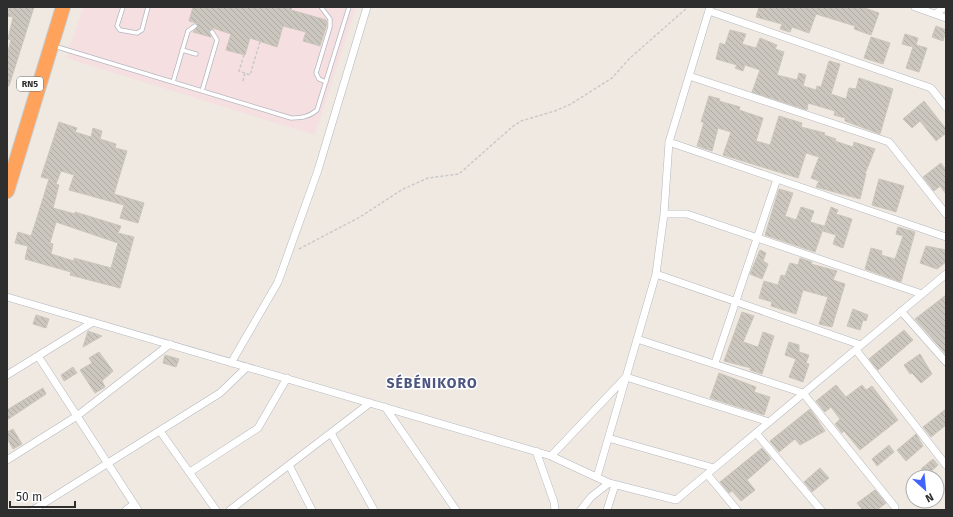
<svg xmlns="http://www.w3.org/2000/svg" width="953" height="517" font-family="'Fira Sans',sans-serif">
  <defs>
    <pattern id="building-back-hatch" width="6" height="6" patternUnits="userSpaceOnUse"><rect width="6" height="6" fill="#cbc7bf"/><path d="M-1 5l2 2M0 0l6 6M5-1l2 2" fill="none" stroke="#afaba4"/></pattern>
  </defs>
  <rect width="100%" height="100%" fill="#efe9e1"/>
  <path fill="#f5dfe0" d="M83 7H356L315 135 66 58Z"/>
  <path fill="url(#building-back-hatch)" stroke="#cbc5ba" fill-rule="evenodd" d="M9 7H34L9 86H7V55L11 40 8 39 13 17 7 16Z
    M193 7H292L291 10 326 20 327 24 320 46 303 41 306 32 283 26 277 47 250 38 245 55 226 50 231 34 213 28 209 31 211 37 193 32 198 26 197 23 189 21Z
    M759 7H862L879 13 871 35 854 29 855 26 816 14 809 33 792 27 790 32 780 29 782 24 756 17Z
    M936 26 946 30 943 41 932 37Z
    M730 30 746 34 742 44 756 48 760 38 777 45 775 49 784 52 777 75 797 80 799 73 806 75 803 86 816 90 817 86 821 87 829 61 840 64 831 94 846 99 849 88 856 89 859 78 893 89 880 134 845 121V118L834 115 835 111 808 103 807 110 752 92 760 70 745 65 743 71 735 68 737 65 716 59 720 43 725 45Z
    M905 34 918 38 916 45 927 48 919 72 906 68 913 47 902 44Z
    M871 37 890 43 883 64 864 58Z
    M709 96 720 99 719 101 740 107 739 110 763 118 756 141 770 145 779 116 802 123 801 127 825 133 824 135 836 139 835 141 853 147 854 142 875 149 865 174H866L860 199 816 187 819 181 811 178 819 157 806 153 798 178 723 155 731 132 718 128 712 151 697 146 704 122H701Z
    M924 101 946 129V133L936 141 920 121 912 128 903 119Z
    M59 122 77 128 75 132 91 137 93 128 102 131 100 139 116 144 115 148 127 151 114 194 144 203 138 223 120 218 124 205 69 190 74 175 61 171 56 184 59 185 53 208 75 214V212L121 226 118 233 134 237 120 288 70 275 71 272 25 259 28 246 15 243 18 232 31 236 35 224 49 179 41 177ZM56 222 118 243 111 268 74 258V261L51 254 53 244 50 243Z
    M941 163 946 170V194L940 186 934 191 923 177Z
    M879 179 904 186 896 212 872 205Z
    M779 189 793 193 785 216 796 220 801 207 814 211 810 222 824 226 815 252 765 235Z
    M831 207 838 210 836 214 852 219 843 248 833 244 836 235 823 231Z
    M898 227 915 232 901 282 865 269 871 248 882 251 881 255 895 259 903 236 896 234Z
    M926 246 946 250V262L937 269 920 263Z
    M760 250 766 253 763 261 768 264 762 279 750 274Z
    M800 258 812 262 811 264 837 271 833 280 845 284 832 327 819 324 828 297 803 290 796 314 771 306 772 302 759 298 764 281 778 285 781 275 785 276 790 263 798 265Z
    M946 295V354L915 319Z
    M853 309 868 315 866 321 863 320 860 330 847 326Z
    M742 312 754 316 743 342 758 347 763 332 774 336 762 374 750 370 751 368 724 361Z
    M36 315 49 319 46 328 33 324Z
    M904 330 913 340 878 370 869 359Z
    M88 331 102 336 83 347Z
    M789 342 799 345V352L809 355 806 363 809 364 803 382 789 377 796 359 785 355Z
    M99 352 113 371 102 381 105 387 95 393 80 370 92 363 89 358Z
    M920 354 932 374 921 383 912 373 910 374 904 365Z
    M165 355 179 359 176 367 163 363Z
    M73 367 77 373 64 381 61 375Z
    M719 373 756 387 754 392 770 397 764 415 710 398Z
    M836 385 846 397 862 385 866 390 872 386 898 420 860 450 844 431 842 433 835 424 840 419 831 407 825 412 816 401Z
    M43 388 46 394 7 420V410Z
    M810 409 825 431 800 445 795 439 779 452 770 441Z
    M946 409V425L931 437 923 427Z
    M13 429 22 444 13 449 7 438V432Z
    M916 434 923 446 906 461 897 450Z
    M889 445 894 452 877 466 872 459Z
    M762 448 771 459 747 480 755 490 741 501 732 491 729 493 720 482Z
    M933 459 938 465 927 475 921 469Z
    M820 468 829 478 812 492 804 482Z
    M875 490 886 503 877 510H863L857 503Z"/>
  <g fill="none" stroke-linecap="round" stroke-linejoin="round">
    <g stroke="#b4b7c1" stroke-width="5">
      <path id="lane" d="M123 7 117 26 120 30 137 33 142 30 148 7
        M321 7 330 19V27L316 73 319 79 326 82
        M54 46 291 118C301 118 309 117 317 110L349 7
        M182 50 196 54
        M173 82 188 31 195 26
        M202 91 217 40 212 32"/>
    </g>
    <g stroke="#b4b7c1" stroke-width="8">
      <path id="street" d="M915 7 946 18
        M709 11 931 88 946 107
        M936 14 944 7
        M689 76 889 142 946 214
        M669 142 946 237
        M664 214H687L922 294
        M656 274 861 345
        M7 297 551 456 609 483 676 500 946 274
        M901 311 946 362
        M637 339 803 393 895 507
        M856 350 946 465
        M38 356 138 510
        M231 363 278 282 318 170 367 7
        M715 363 777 179
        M7 375 93 322
        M385 407 456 510
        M160 431 216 510
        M331 433 374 510
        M756 433 821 510
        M608 438 714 468
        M536 451 554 502 555 510
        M551 456 626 377 769 422
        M7 460 77 416 170 344
        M289 465 312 510
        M190 472 258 428 287 378
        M707 474 737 510
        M597 477 656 274 664 214 669 142 710 7
        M33 510 220 393 247 367
        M126 510 134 504
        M230 510 370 403
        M581 510 591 497 609 483
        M607 510 615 485"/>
    </g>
    <g stroke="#c9c9c9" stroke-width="16">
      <path id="highway" d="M7 191 63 7"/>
    </g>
    <path stroke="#c9c9c9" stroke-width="1.5" stroke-dasharray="3 2" stroke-linecap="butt" d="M244 55 239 71 250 75 260 42
      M243 81 245 73
      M299 249 360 217 403 189 428 178 459 174 512 127 521 121 555 111 571 104 612 78 630 58 688 7"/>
    <use href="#lane" stroke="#fff" stroke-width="3.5"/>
    <use href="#street" stroke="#fff" stroke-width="7"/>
    <use href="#highway" stroke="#ffa35c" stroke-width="14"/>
  </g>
  <g text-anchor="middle" stroke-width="3" stroke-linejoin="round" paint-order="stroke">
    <rect fill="#fff" stroke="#6d6d6d" stroke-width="1" x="17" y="77" width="26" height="14" rx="3"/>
    <g font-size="9" font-weight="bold" fill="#2e2e2e">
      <text x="30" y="87">RN5</text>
    </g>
    <g font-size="14" font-weight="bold" letter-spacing="1" fill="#4d5680" stroke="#fff">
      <text x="432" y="388">SÉBÉNIKORO</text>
    </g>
  </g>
  <rect width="953" height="517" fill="none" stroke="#2e2e2e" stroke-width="16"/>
  <g transform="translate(925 489) rotate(153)"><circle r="19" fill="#ffffff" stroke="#ababab"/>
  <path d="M0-3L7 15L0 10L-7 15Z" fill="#4264fb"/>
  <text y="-6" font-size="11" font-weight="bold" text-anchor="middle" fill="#2e2e2e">N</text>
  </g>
  <path d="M10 501v6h65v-6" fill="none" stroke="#2e2e2e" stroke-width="2"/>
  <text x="16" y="501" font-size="12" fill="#2e2e2e" stroke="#ffffff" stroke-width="3" paint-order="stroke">50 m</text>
</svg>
